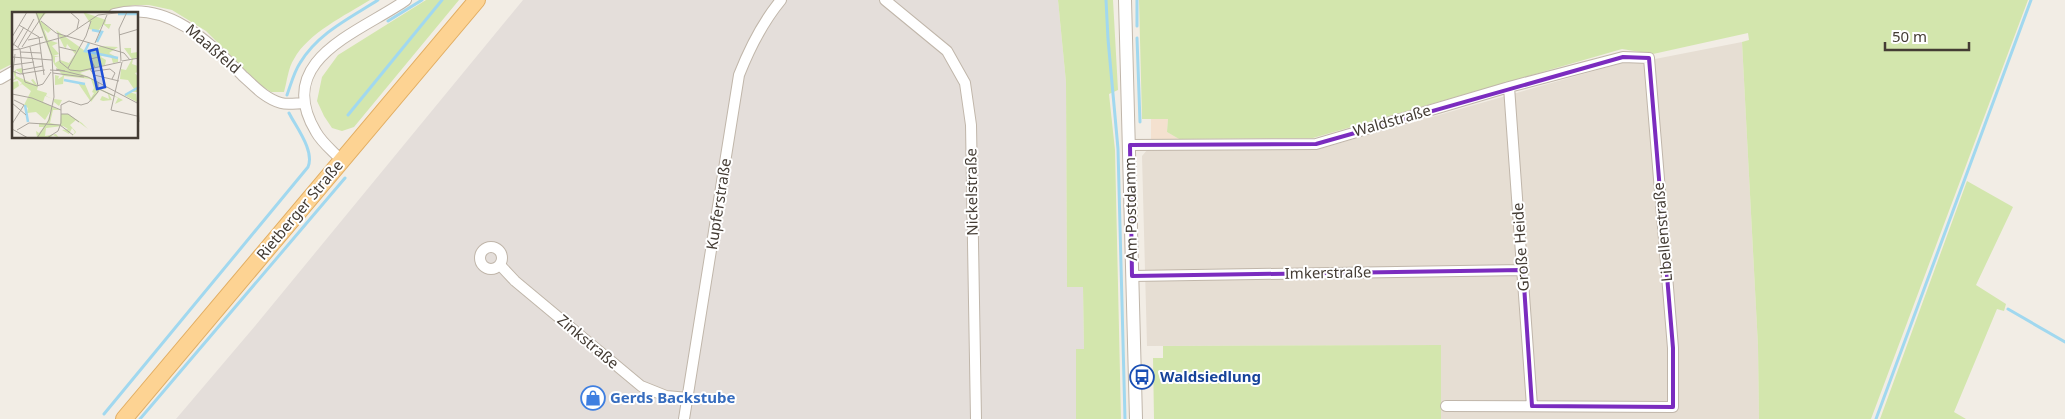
<svg xmlns="http://www.w3.org/2000/svg" width="2065" height="419" font-family="'Noto Sans',sans-serif">
  <rect width="100%" height="100%" fill="#f2ede5"/>
  <path fill="#e6ded3" d="M1742 42 1758 346 1759 419H1441V345L1147 346 1142 156 1147 150 1319 149 1622 63 1655 59Z"/>
  <path fill="#f4e1cf" d="M1151 119H1168L1167 132 1179 139H1151Z"/>
  <path fill="#e4deda" d="M523 0H1058L1066 82 1067 287H1083L1084 349H1076V419H176L255 326Z"/>
  <path fill="#d3e6ad" d="M0 0H370C346 15 308 33 294 59 288 68 287 82 284 92H271L259 84 206 31 172 10 149 5H134L96 14H14V63L0 70Z
    M426 0H459L354 127 342 131 332 128 324 116 317 101 322 77 338 55Z
    M1058 0H1113L1118 90 1109 94 1115 150 1121 419H1076V349H1084L1083 287H1067L1066 82Z
    M1139 0H2028L1871 419H1759L1758 346 1742 42 1749 40 1748 33 1653 54 1622 49 1313 138 1179 139 1167 132 1168 119H1142Z
    M1967 181 2013 207 1976 285 2006 304 2004 311 1997 309 1954 412 1966 419H1880Z
    M1441 345V419H1154L1153 358H1163V346Z"/>
  <g fill="none" stroke-linecap="round" stroke-linejoin="round">
    <path stroke="#a1d8ef" stroke-width="3" d="M1106 0 1108 39 1118 149 1125 419
      M1137 0V26
      M388 21 422 0
      M1137 38 1140 122
      M287 95C291 84 294 72 300 63 318 33 350 18 378 0
      M348 115 442 0
      M2008 309 2065 342
      M104 414 308 167C315 151 296 127 289 113
      M140 419 345 178
      M1876 419 2031 0"/>
    <g stroke="#c0b6aa" stroke-width="12">
      <path id="minor" d="M885 0 947 51 965 83 971 125 976 419
        M114 14C169 0 210 43 244 77 255 87 266 99 281 103 288 105 297 103 304 103
        M0 79 14 71
        M1509 87 1532 406
        M1130 145 1316 144 1509 87 1623 57 1649 58 1673 348V407L1446 406
        M342 161C334 152 322 143 316 132 272 59 361 32 406 0
        M480 258a11 11 0 1 1 22 0a11 11 0 1 1-22 0Z
        M500 265 515 281 641 386 666 396 688 398
        M1132 276 1523 270
        M684 419 739 75C750 47 762 23 781 0"/>
    </g>
    <g stroke="#c0b6aa" stroke-width="14">
      <path id="tertiary" d="M1125 0 1136 419"/>
    </g>
    <g stroke="#e2ae63" stroke-width="18">
      <path id="primary" d="M124 419 477 0"/>
    </g>
    <use href="#minor" stroke="#fff" stroke-width="10"/>
    <use href="#tertiary" stroke="#fff" stroke-width="12"/>
    <use href="#primary" stroke="#fdd393" stroke-width="16"/>
  </g>
  <path fill="none" stroke="#7b2cbf" stroke-width="4" stroke-linejoin="round" d="M1623 57 1649 58 1673 348V407L1532 406 1523 270 1132 276 1130 145 1316 144Z"/>
  <defs>
    <g id="bus-ring" transform="scale(1.25)"><circle r="9.5" fill="#fff" stroke="#1a4fb4" stroke-width="1.5"/><path d="M-5-6H5V4H4V6H2V4H-2V6H-4V4H-5ZM-3.5-4V0h7V-4ZM-3.5 1.2v1.5H-2V1.2ZM2 1.2v1.5H3.5V1.2Z" fill="#1a4fb4"/></g>
    <g id="shop-ring" transform="scale(1.25)"><circle r="9.5" fill="#fff" stroke="#3f7fe0" stroke-width="1.5"/><path d="M-5-2.5h2.3a2.7 3.5 0 0 1 5.4 0H5L5.5 6h-11ZM-1.5-2.5h3a1.5 2.3 0 0 0-3 0Z" fill="#3f7fe0"/></g>
  </defs>
  <g fill-rule="evenodd">
    <use href="#bus-ring" x="1142" y="377"/>
    <use href="#shop-ring" x="593" y="398"/>
  </g>
  <g text-anchor="middle" stroke-width="4" stroke-linejoin="round" paint-order="stroke">
    <g font-size="15" fill="#443c34" stroke="#fff">
      <text transform="translate(213 49) rotate(41)" y="5">Maaßfeld</text>
      <text transform="translate(1392 121) rotate(-16)" y="5">Waldstraße</text>
      <text transform="translate(972 192) rotate(-91)" y="5">Nickelstraße</text>
      <text transform="translate(719 204) rotate(-81)" y="5">Kupferstraße</text>
      <text transform="translate(1131 209) rotate(-91)" y="5">Am Postdamm</text>
      <text transform="translate(300 210) rotate(-50)" y="5">Rietberger Straße</text>
      <text transform="translate(1663 232) rotate(-95)" y="5">Libellenstraße</text>
      <text transform="translate(1521 247) rotate(-94)" y="5">Große Heide</text>
      <text transform="translate(1328 273) rotate(-1)" y="5">Imkerstraße</text>
      <text transform="translate(588 342) rotate(40)" y="5">Zinkstraße</text>
    </g>
    <g font-size="15" font-weight="bold" fill="#164399" stroke="#fff" text-anchor="start">
      <text x="1160" y="382">Waldsiedlung</text>
    </g>
    <g font-size="15" font-weight="bold" fill="#366cbe" stroke="#fff" text-anchor="start">
      <text x="610" y="403">Gerds Backstube</text>
    </g>
  </g>
  <g transform="translate(12 12)">
    <rect width="126" height="126" fill="#f2ede5"/>
    <path d="M23 0H33L37 3 34 1 28 8 39 18 36 21 32 17 36 28 46 31 40 34 47 42 41 44H48L43 45V51L48 48 57 51 63 42 55 32 54 36 52 35 44 18 73 39H85L88 34 106 35 97 41 106 46V50L101 51 99 44 91 42 89 45 94 48 93 53 68 61 86 70 85 75 111 88 103 92 106 86 97 82 100 88 91 89 88 88 90 84 97 87 96 82 88 78 79 90 66 71 73 72 79 86 82 81 80 80 82 76 79 67 52 64 51 72 43 73V63L47 64 46 67 51 64 42 52ZM71 0 94 8 93 12H99L97 17 91 12 86 19 77 17 78 11ZM112 36H119V41L126 40V45L121 47 120 52 126 54V60L123 61 126 65V80H117L124 82 125 90 112 83 122 77 116 68 108 67 109 57 114 58 120 47ZM10 56V62L4 58V64L22 72 19 68 21 67 26 74 25 78 35 81 34 84 41 87 33 84 31 90 41 95 42 87 50 88 47 94 42 90 41 95 48 98H41L38 111 48 113 49 102H56L70 111 76 117 64 108 58 113 64 120 59 126 63 120 60 116 57 122 50 118 56 117 51 114 34 116 33 124 44 122 47 126 41 123 38 126 25 125 24 119 27 121 32 115H27V111H35L39 98 33 108 24 100 15 101 16 96 12 93 19 79 10 72 1 78 0 76 1 70 6 69 7 74 10 71 5 67 0 69 3 66 1 60 5 57Z" fill="#d3e6ad"/>
    <path fill="none" stroke="#a1d8ef" stroke-width="2.5" d="M106 2H127M80 18 90 20 85 30M77 31 73 39 106 46M52 68 73 72M113 83 127 75M13 93 16 110"/>
    <path fill="none" stroke="#aca69e" stroke-width="1" d="M24 0 40 44 42 85M58 0 67 8 65 17M29 9 44 21 112 41 118 48M7 13 27 25 32 63M46 21 48 50 58 58 68 59M107 23 127 17M0 25 15 0M16 28 31 25M0 31 8 37 55 24 86 3 113 0M83 31 95 3M0 35 12 15M6 35 22 7M10 35 33 0M18 35 26 74M47 35 64 39M0 38 8 37 11 63M8 40 29 41M0 45 40 48M109 49 107 17 115 0M110 49 127 46M110 50 99 98 125 104M0 53 22 50M56 56 74 24 79 9M83 56 79 47 86 45 87 49M44 57 76 65 127 92M78 57 82 63 107 69M10 58 31 54M38 58 53 59M0 59 8 62 33 58M1 59 3 42M68 59 109 50M11 61 13 70 25 74 31 72 39 60M41 61 72 65M81 62 83 59 98 57 103 61 100 67M87 77 102 84M0 82 20 86 49 98M126 90 127 110M0 91 14 103M49 102H56L67 110M0 112 12 93 2 88M48 113 61 123M0 117 16 126M5 118 17 111 48 113M25 126 37 108 42 85M35 126 46 119 49 111V93L57 89 69 93 76 91 86 80V71"/>
    <path fill="#1d4ed8" fill-opacity="0.15" stroke="#1d4ed8" stroke-width="2.5" d="M85 37 93 75 85 77 77 39Z"/>
    <rect width="126" height="126" fill="none" stroke="#443c34" stroke-width="2.5"/>
  </g>
  <path d="M1885 42v8h84v-8" fill="none" stroke="#443c34" stroke-width="2.5"/>
  <text x="1892" y="42" font-size="15" fill="#443c34" stroke="#ffffff" stroke-width="4" paint-order="stroke">50 m</text>
</svg>
